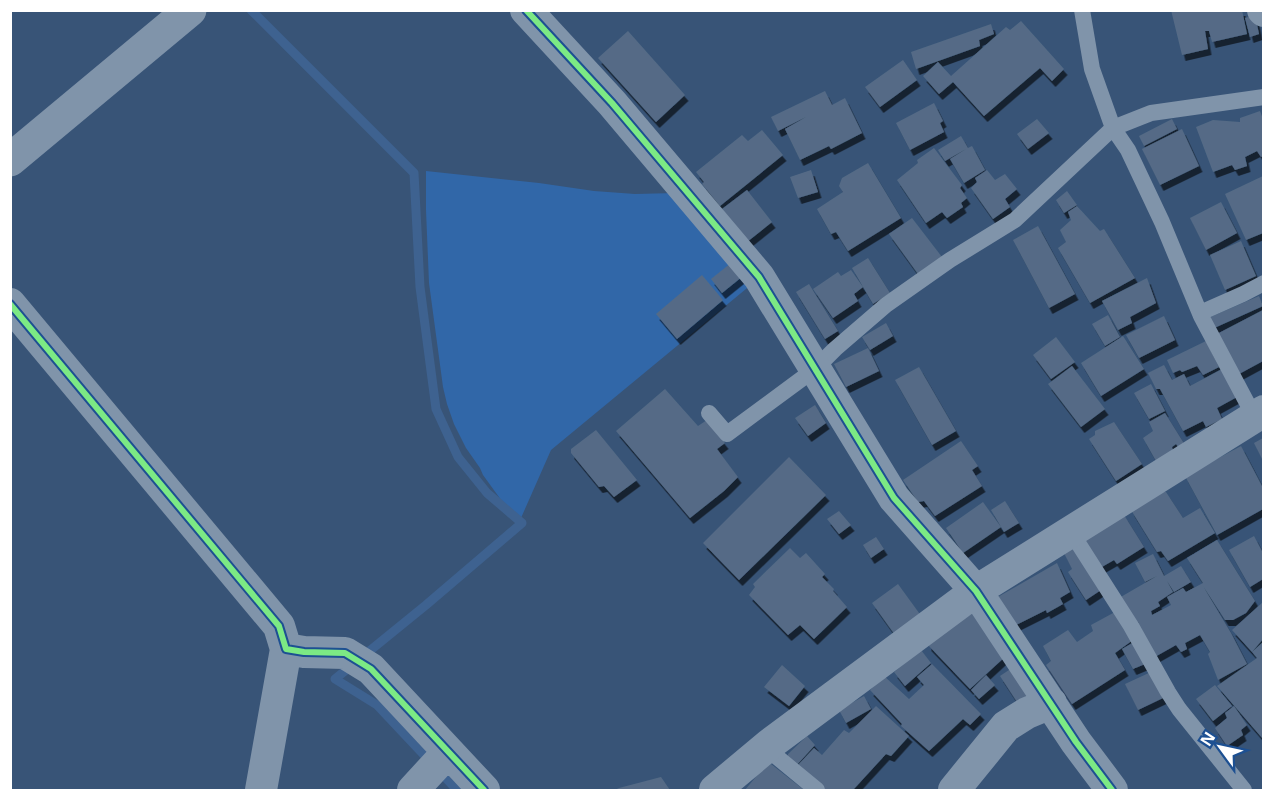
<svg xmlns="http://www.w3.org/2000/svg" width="1274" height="801" font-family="'Open Sans',sans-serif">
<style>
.green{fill:#3167a8}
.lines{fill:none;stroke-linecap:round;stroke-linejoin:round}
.stream{stroke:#3e6290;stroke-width:9}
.building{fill:#546b86;filter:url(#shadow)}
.service{stroke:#8094aa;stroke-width:16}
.minor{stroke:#8094aa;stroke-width:32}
.tertiary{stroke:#8094aa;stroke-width:33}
.cycleway-casing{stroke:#1d5092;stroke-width:10}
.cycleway{stroke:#7ce984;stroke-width:6}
</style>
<defs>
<filter id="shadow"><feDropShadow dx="3.5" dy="6" stdDeviation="0" flood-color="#0009"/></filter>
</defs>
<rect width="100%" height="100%" fill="#385477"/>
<!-- green -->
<path class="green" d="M426,171L539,183L594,191L635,194L676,193L752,284L551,450L521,518L504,504L483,475L480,468L466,448L454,424L447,404L443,387L429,283L426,210Z"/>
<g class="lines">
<!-- stream -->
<path class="stream" d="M251,10L414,173L420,287L436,409L458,457L487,493L522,523L426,605L335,679L377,705L457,790"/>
</g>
<!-- building -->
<path class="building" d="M1171,10H1242L1247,34L1212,42L1209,31H1205L1208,49L1182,55Z
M1255,15L1259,34L1250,37L1245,18Z
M1021,21L1064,69L1052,81L1040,68L984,116L953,82L939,94L923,76L938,62L951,76L1006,27L1010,30Z
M991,24L994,34L979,40L980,46L916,69L911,52Z
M628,31L685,95L656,122L598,58Z
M903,60L917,80L880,107L865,87Z
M825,91L832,105L845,98L862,133L831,149L829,146L800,160L785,129L806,117L778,131L771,117Z
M934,103L943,121L940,123L944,132L910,150L896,123Z
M1260,111L1263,119V156L1261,157L1257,151L1245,157L1247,166L1235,170L1232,165L1213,172L1196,127L1213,120L1240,122V118Z
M1037,119L1049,133L1028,149L1017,134Z
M1172,119L1177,129L1144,146L1139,136Z
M1182,129L1199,166L1160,185L1142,149Z
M762,130L783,155L720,206L702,184L704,182L696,172L742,135L748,141Z
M961,136L968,148L972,146L985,170L964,183L950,159L966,149L945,161L938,150Z
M934,148L962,185L960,188L967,198L961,203L963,207L947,218L942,212L926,223L897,180L918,163L917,160Z
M868,163L901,218L848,251L836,232L831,234L817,209L843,192L839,186L842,178Z
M811,170L818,192L798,198L790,177Z
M987,170L995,180L1005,174L1017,189L1005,199L1010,207L993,219L971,188L977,182L975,178Z
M1263,176V233L1246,240L1225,194Z
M747,190L772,222L747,242L722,209Z
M1067,191L1077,205L1064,213L1056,200Z
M1221,202L1237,233L1206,250L1190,218Z
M1077,206L1100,231L1104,229L1135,278L1090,303L1058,248L1066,242L1060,230L1071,220L1068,212Z
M912,218L942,257L918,274L889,234Z
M1038,226L1075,294L1049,308L1013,240Z
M1241,241L1256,276L1225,290L1210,255Z
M868,258L890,293L873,304L852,268Z
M731,263L743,276L722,293L711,279Z
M851,270L863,287L854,294L858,301L833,318L813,289L838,272L841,276Z
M702,275L723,300L677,339L656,314Z
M1147,278L1156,303L1130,317L1132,323L1118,330L1102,301Z
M809,284L838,331L825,339L796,292Z
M1259,296L1263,306L1212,329L1208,318Z
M1263,310V361L1239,374L1217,334Z
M1108,315L1120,337L1105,346L1092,324Z
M1164,316L1175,340L1139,358L1126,335Z
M886,323L893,336L870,350L862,337Z
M1123,336L1144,369L1101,396L1081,363Z
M1056,337L1075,362L1051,379L1033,355Z
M1206,341L1219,367L1203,375L1197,366L1182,372L1180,370L1173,373L1167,360Z
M868,348L879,371L846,387L834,364Z
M1164,365L1172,380L1184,374L1190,386L1222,369L1237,397L1217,408L1222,419L1206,427L1203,421L1183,431L1160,389H1156L1148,373Z
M1072,366L1105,409L1081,427L1048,384Z
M919,367L956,431L932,445L895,380Z
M1151,384L1165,411L1149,419L1134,393Z
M665,389L698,426L707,420L725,443L717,449L738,477L724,491L690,518L616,431Z
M815,405L826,423L808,436L795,418Z
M1165,413L1185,445L1179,448L1176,444L1172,447L1173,451L1156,461L1143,438L1153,431L1149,422Z
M1114,422L1142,464L1116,481L1089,439L1095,435V431Z
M596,430L637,480L614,497L604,486L599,487L571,453V449Z
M1263,438V461L1254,443Z
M961,441L978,466L972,470L982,486L935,516L924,501L918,502L903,480Z
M1241,446L1263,488V509L1217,535L1185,476Z
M789,457L826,495L739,580L703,543Z
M1157,492H1166L1183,518L1200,508L1215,533L1168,561L1161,551L1157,552L1131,510Z
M1005,501L1019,523L1004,532L991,510Z
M983,502L1001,527L963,553L946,528Z
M839,511L851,525L839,534L827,519Z
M1124,515L1144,547L1117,564L1114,560L1100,568L1083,540Z
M1254,536L1263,553V579L1250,587L1229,550Z
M876,537L884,549L871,558L863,545Z
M1217,540L1255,601L1246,613L1233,620H1225L1203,586L1231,633L1247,664L1218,680L1208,654L1210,652L1200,635L1185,643L1187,649L1181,652L1176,645L1153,658L1135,627L1139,622L1134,625L1119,598L1157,576L1145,582L1135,563L1153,554L1164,576L1181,566L1191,582L1174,592L1167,581L1173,592L1158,602L1160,606L1151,611L1152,615L1171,605L1167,597L1183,588L1186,592L1203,583L1187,558Z
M1075,547L1101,590L1086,600L1068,572L1072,569L1064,553Z
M790,548L800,558L806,553L825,574L822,577L834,589L833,591L847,607L814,639L800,625L788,635L749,595L755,587L753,584Z
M1057,563L1070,592L1060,598L1063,604L1047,613L1046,610L1012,627L996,598Z
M898,584L922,617L895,635L872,603Z
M1263,602V639L1252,652L1232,630Z
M976,611L1007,655L970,689L928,645V643Z
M1115,612L1133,640L1115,653L1125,670L1072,704L1046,665L1051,661L1043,646L1068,630L1077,642L1093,631L1091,625Z
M1134,642L1145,664L1133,669L1122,649Z
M1263,642V739L1217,686L1257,658L1252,652Z
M921,650L931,663L905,686L894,672Z
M932,664L981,714L970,725L963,719L929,751L901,726L902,724L870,690L884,676L909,699L924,685L917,677Z
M782,665L805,686L789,706L764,687Z
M1015,666L1032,693L1017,702L1000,676Z
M1151,672L1163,698L1138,710L1125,684Z
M986,675L995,685L979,699L971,690Z
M1215,685L1232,706L1213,721L1196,699Z
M864,696L871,709L846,723L839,710Z
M876,706L909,736L891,756L886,754L853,790H825L797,766L814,748L822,755L844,730L849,733Z
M1234,706L1247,725L1241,730L1243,735L1227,746L1215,728L1227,718L1225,713Z
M807,736L815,745L796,766L788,759V754Z
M771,764L804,790H745L759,773Z
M661,777L670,790H615L619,788Z"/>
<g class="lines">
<!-- service -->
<path class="service" d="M1082,10L1092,69L1113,128L1128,150L1162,222L1201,316L1254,416
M1200,313L1243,294L1264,283
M709,413L727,434L815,369L835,349L886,305L950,260L1015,220L1113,128L1151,113L1264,97
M1071,532L1131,626L1168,692L1179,709L1244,790
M770,744L777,757L817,790"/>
<!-- minor -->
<path class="minor" d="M526,10L612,103L759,277L894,498L976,591L1076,742L1112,790
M1263,10L1264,11
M10,304L279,626L286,649L304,652L345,653L371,669L484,790
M261,790L286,649
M413,790L448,752
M715,790L770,744L976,591L1264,411
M954,790L1006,726L1027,713L1051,703"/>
<!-- tertiary -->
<path class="tertiary" d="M10,160L190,10"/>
<!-- cycleway casing -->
<g class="cycleway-casing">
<path id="cycleway" d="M526,10L612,103L759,277L894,498L976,591L1076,742L1112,790
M10,304L279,626L286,649L304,652L345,653L371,669L484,790"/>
</g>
<!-- cycleway -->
<use href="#cycleway" class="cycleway"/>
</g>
<!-- border -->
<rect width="1274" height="801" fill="none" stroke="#ffffff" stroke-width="24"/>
<!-- north arrow -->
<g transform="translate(1220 747) rotate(303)" stroke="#1d5092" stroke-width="4.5" paint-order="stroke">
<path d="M0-4.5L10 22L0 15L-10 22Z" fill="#ffffff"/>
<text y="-9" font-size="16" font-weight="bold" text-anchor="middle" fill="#ffffff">N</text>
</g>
</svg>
